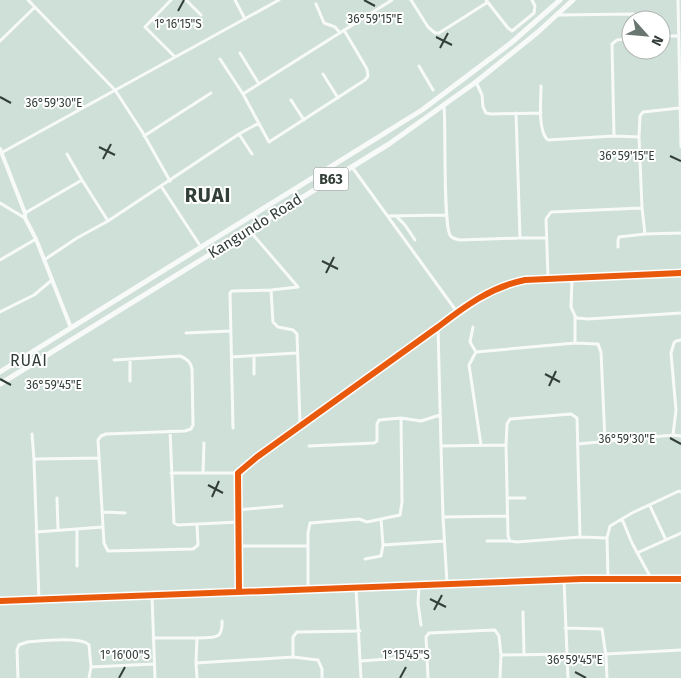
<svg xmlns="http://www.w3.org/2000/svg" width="681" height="678" font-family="'Fira Sans',sans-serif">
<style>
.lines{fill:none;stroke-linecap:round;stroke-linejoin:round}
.minor{stroke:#f8faf9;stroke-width:3}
.tertiary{stroke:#f8faf9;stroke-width:4}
.trunk{stroke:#f8faf9;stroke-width:5}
.cycleway-casing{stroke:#fff;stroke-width:9}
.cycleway{stroke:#e8590c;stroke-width:6}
.ticks{fill:none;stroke:#323e38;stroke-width:2}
.labels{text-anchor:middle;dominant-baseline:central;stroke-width:4;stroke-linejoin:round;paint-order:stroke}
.shield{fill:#fff;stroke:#707874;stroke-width:1}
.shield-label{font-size:14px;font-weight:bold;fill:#323e38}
.street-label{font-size:15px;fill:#323e38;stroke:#fff}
.neighbourhood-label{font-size:16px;letter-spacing:1px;fill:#323e38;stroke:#fff}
.district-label{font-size:20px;font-weight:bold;letter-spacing:1px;fill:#323e38;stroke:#fff}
.ticks-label{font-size:12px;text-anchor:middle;fill:#323e38;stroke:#fff;stroke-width:4;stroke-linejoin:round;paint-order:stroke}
</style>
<rect width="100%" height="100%" fill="#cfe0d8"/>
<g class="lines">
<!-- minor -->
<path class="minor" d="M28,0L115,90L143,133L170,181
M171,0L145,27L175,57
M186,0L201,15
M235,0L245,19
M411,0L428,27L435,33H439L488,2
M486,0L508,28L512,31L534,13L535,6L532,0
M678,0L681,147
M316,4L324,23L335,27L340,33
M558,15L634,14L636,20
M344,30L367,69L368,76L365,80L269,142L243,94L392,0
M661,36H678
M0,41L35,7
M240,53L259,84
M220,59L243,94
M419,66L433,90
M323,74L338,98
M476,82L482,95L483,107L486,113L491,114L541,113
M541,86C541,100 538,127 546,138L548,140L614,136L612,44L617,40L631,38
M291,100L304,120
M444,106C446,127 443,223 450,235C452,239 456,239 460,240L520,238L516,113
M239,134L252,154
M144,136L211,93
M639,137L640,116L643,112L679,108
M1,153L279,0
M67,154L82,180
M352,167L457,312
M161,186L199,244
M0,203L25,218
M642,208L645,234L681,233
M25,213L82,180L108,221L239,134L259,123
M388,216L446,215
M396,216L405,225L415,240
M520,238H546
M618,247V240L619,237L645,234
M0,260L36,239
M44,260L77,238L108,221
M548,278L546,219L551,212L642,208L639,137L614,136
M572,278L571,307L575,316V343
M271,290L273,322L278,327L293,330L297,334L300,425
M0,312L34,295L52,280
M575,316L577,318L588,319L681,313
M438,327L441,446
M473,327L470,342L476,352L469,365L481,445
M186,333L230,331
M476,352L575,343L598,344L601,352L605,441
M231,357L297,353
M130,359V381
M254,374V356
M233,428L230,293L232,291L271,290L298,287L249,230
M170,431L174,523L178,525L238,522
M32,434L34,460
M673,435L681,436
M578,444L673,435L676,410L671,353L674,343L676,341L681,340
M506,445L508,536L510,541L517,542L580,537L607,538
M309,446L374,443L377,441V424L379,420L401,418L421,421L440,415
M171,473H238
M203,473L204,443
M57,498L58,529
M507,498H525
M650,506L666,540
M238,510L282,506
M103,512L125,513
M443,517L507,516
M381,519L383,545L444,541
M622,519L632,543L652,580
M103,527L104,543L108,551L193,549L198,545L197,525
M36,532L103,527L98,440L101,436L106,434L185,431L191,429L193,425L192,369C191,362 187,359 180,356L114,360
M487,541H510
M239,546H308
M637,553L681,533
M365,559L381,556L383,545
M77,566V529
M608,579L607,538L610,526L632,513L679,491L681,492
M564,580L568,678
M447,583L443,517L441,446L506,445L507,424L510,419L571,414L577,418L580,537
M419,585L418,603L421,625
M356,588L361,678
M308,590V533L310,523L359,519L367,522L400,515L402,502L401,418
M239,591L238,473L257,457L438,327C465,306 491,287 525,280L681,273
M152,596L155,678
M39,599L34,461L36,459L99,458
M0,601L582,579H681
M523,612L524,654
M565,628L602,629L606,656L607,678
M153,638H197L196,663
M197,638C213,637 223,641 222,621
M606,654L681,650
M293,657V637L297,632L360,631
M361,661L427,656
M91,667L154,664
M18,678L17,650L19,645L27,642C40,641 81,636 89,645L91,667L89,678
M197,678L196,663L293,657L318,660L322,669V678
M428,678L426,637L429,633L495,630L499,636L501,655
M500,678L501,655L567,654"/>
<!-- tertiary -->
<path class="tertiary" d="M0,149L25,213V218L36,239L71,328"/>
<!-- trunk -->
<path class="trunk" d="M0,372L422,110L511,43L560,0
M0,384L389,144L476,82L538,32L573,0"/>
<!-- cycleway casing -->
<g class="cycleway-casing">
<path id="cycleway" d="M239,591L238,473L257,457L438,327C465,306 491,287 525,280L681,273
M0,601L582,579H681"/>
</g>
<!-- cycleway -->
<use href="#cycleway" class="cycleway"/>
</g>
<!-- ticks -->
<path class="ticks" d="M364,0L375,6M178,11L184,0M436,37L452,45M440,48L448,33M0,97L11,103M99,147L115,155M670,156L681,161M103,159L111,144M322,261L338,269M326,273L334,257M545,374L560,382M0,379L11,385M549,386L556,371M670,438L681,444M208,485L223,493M212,497L219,481M430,599L446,607M434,610L442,595M575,672L586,678M119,678L125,667M400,678L406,667"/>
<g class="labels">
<!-- shield labels -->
<rect class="shield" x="313.5" y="167.5" width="35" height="23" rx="4"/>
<g class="shield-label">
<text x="331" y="179">B63</text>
</g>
<!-- street labels -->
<g class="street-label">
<text transform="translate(255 226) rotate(-32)">Kangundo Road</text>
</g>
<!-- neighbourhood labels -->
<g class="neighbourhood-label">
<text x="29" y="360">RUAI</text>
</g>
<!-- district labels -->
<g class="district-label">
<text x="208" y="195">RUAI</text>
</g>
</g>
<g class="ticks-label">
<text x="375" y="23">36°59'15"E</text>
<text x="178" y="28">1°16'15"S</text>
<text x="54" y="107">36°59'30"E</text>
<text x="627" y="160">36°59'15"E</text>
<text x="54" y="389">36°59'45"E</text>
<text x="627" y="443">36°59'30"E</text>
<text x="125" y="659">1°16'00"S</text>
<text x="406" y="659">1°15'45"S</text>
<text x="575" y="664">36°59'45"E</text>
</g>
<!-- north arrow -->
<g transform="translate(646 35) rotate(117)"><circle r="24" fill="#ffffff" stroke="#adb2af"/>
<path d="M0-4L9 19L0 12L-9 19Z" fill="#697770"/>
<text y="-8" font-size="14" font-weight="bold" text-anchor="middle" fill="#323e38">N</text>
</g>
</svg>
